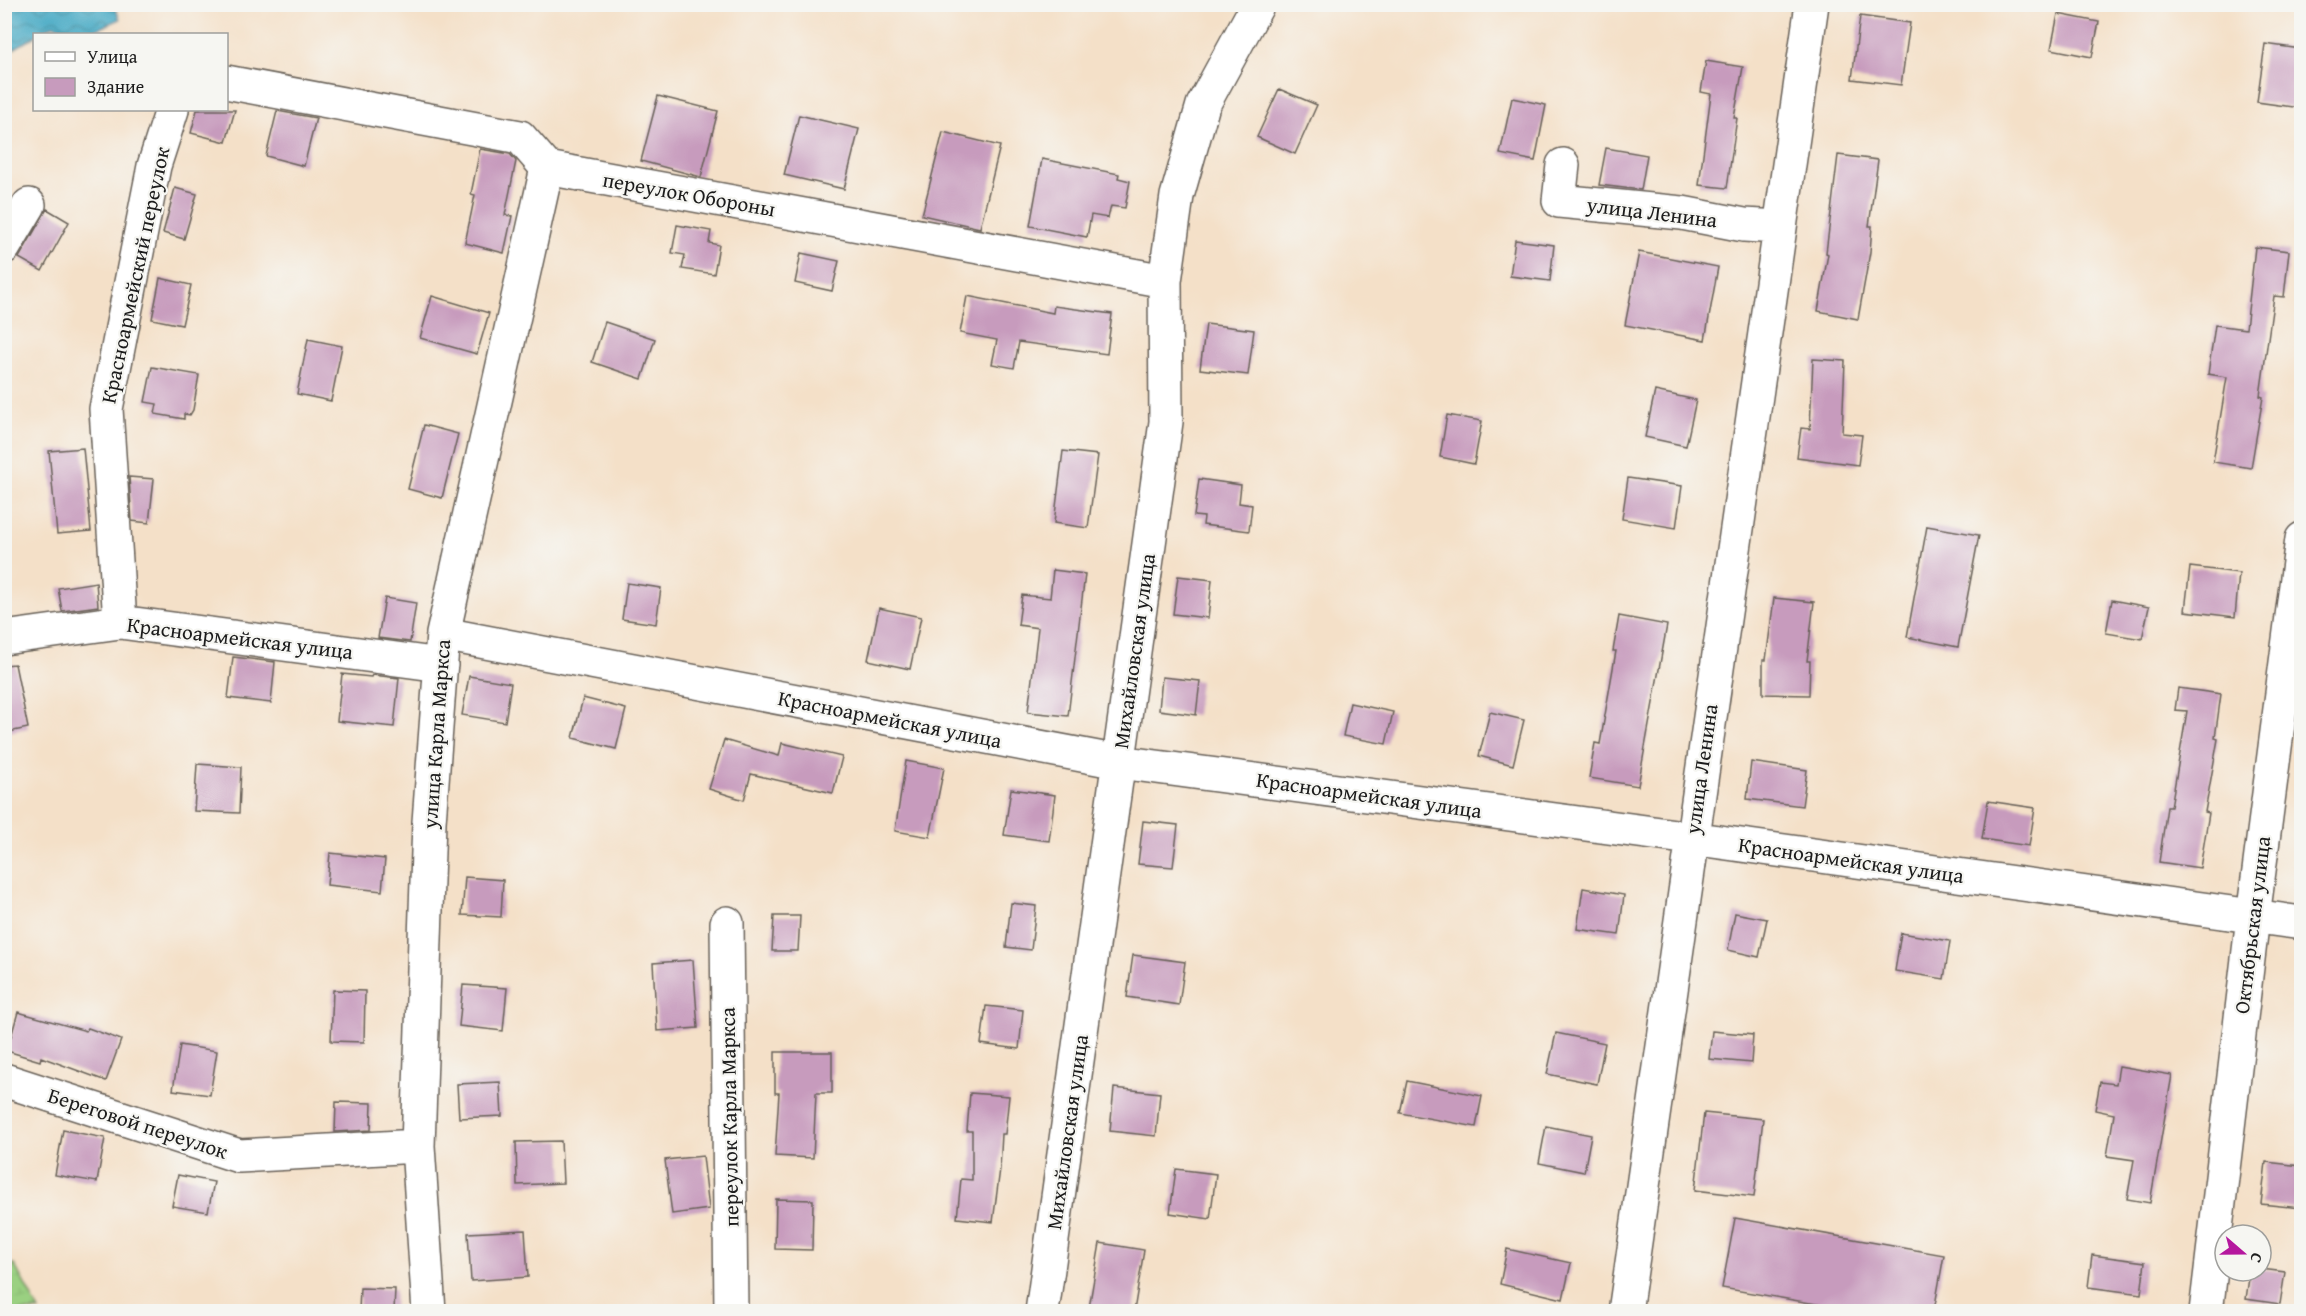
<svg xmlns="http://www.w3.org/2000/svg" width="2306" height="1316" font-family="'Gentium Book Plus',serif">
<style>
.wetland{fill:url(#wetland-marsh);stroke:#5b764e;stroke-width:1.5}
.water{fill:url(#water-waves);stroke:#306270;stroke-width:1.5}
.building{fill:#c79bbd}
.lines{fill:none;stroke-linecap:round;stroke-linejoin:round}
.minor-casing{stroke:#686158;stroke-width:36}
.minor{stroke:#fff;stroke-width:33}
.labels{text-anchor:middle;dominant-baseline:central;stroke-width:4.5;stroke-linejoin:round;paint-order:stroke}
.street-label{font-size:21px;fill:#1c1c1c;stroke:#f6f6f2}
</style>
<defs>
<pattern id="wetland-marsh" width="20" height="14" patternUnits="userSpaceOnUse" patternTransform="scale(1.5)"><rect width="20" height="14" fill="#9ad081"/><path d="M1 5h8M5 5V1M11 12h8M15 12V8" fill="none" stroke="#84b26f"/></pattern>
<pattern id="water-waves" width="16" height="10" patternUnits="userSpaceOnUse" patternTransform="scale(1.5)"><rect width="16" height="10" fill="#44a9c4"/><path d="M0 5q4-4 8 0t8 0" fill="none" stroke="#38899e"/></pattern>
</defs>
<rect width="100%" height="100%" fill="#f6f6f2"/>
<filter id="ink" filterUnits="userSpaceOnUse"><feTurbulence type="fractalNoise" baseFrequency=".0167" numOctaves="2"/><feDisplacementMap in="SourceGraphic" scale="12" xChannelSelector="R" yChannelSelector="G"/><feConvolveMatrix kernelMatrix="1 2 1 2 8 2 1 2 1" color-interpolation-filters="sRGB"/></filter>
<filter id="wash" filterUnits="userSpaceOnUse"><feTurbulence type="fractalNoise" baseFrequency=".008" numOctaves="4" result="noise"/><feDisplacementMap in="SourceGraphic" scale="24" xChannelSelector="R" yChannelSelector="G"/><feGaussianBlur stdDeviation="1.35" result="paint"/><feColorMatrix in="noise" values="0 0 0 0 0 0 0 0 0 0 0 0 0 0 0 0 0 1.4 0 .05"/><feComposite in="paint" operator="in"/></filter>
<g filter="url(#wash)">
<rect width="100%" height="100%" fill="#f4e0c8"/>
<!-- wetland -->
<path class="wetland" d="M4,1264H14L39,1311H5Z"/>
<!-- water -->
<path class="water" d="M5,4L114,5L120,19L86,34L53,25L7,53L5,57Z"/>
<g id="blocks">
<!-- building -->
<path class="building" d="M2058,14L2099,22L2092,57L2051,49Z
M1860,16L1910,23L1901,85L1852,79Z
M2265,44L2301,49V108L2257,102Z
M1706,61L1743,67L1734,118H1737L1727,188L1699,185L1711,94L1701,92Z
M1279,89L1317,105L1295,154L1257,137Z
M658,96L718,111L701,177L641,161Z
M1512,98L1546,105L1535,161L1500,154Z
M197,110H235L226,142L191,133Z
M277,111L316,118L304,166L266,156Z
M799,115L859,129L844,189L784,175Z
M943,132L1000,146L980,228L922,215Z
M1606,148L1647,155L1641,190L1599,185Z
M480,149L510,154L516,161L505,215L512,216L504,253L465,243L475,195L471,194Z
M1838,155L1878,160L1869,226H1872L1870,252L1858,319L1818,311L1828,254L1826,253Z
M1042,159L1119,174L1118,178L1130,181L1125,208L1111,206L1108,218L1091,215L1087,237L1030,226Z
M175,188L197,194L184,239L163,233Z
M47,209L69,222L42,271L19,258Z
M677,225L711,231L709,243L719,245L714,274L682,269L685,255L672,253Z
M1515,240L1554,245L1550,281L1510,276Z
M2255,247L2289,251L2284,297L2274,296L2260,396L2263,397L2251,468L2213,462L2227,377L2208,374L2215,325L2246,329Z
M1639,252L1718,267L1705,340L1625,325Z
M801,253L839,261L832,291L795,283Z
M160,278L191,285L182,325L152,319Z
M432,296L489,313L477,354L420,338Z
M967,296L1053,313L1054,306L1112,314L1107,354L1019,342L1014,368L992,364L997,340L960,333Z
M605,322L655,339L642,379L592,362Z
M1206,324L1254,330L1248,375L1200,369Z
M308,339L342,346L331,401L297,394Z
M1813,359L1845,361L1842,433L1862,435L1858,465L1797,457L1801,428L1810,429Z
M152,367L199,375L193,410L190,415L184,414V419L155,414L157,404L145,402Z
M1655,391L1696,400L1686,446L1645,437Z
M1447,415L1482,421L1474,464L1440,457Z
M424,425L458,434L442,498L408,489Z
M83,448L91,531L57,534L49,451Z
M1063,451L1098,455L1088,528L1054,523Z
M129,477L154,479L149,523L132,521Z
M1628,478L1682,486L1676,528L1622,519Z
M1199,479L1241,485L1239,503L1252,505L1249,531L1203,525L1204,517L1194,516Z
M1927,526L1979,535L1958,647L1907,637Z
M2190,567L2239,573L2235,617L2185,611Z
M1053,570L1085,574L1068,716L1028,712L1038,628L1018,625L1022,595L1050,598Z
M1178,576L1212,580L1208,618L1173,614Z
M96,582L98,606L62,611L58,588Z
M627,583L661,588L656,624L622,619Z
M385,598L416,603L410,642L378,638Z
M1774,598L1814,602L1807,661H1810L1809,695L1763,694V660H1766Z
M2112,600L2149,607L2142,639L2106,633Z
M879,608L921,617L910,669L868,660Z
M1619,616L1667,625L1638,786L1589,778L1595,743L1600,744L1616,651H1613Z
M233,657L275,662L271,703L228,698Z
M15,664L28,728L4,733V665Z
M342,674L371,677L372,675L399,678L394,727L337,721Z
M469,676L511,683L505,722L462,715Z
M1162,677L1200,681L1196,715L1159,710Z
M2178,688L2221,694L2215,738L2218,739L2205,812L2209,813L2200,868L2159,862L2167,807H2171L2187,711L2175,710Z
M583,698L626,709L616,749L573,738Z
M1350,703L1393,712L1386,744L1343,736Z
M1490,712L1524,720L1513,765L1479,756Z
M724,740L779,756L782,743L842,757L833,793L751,774L744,800L709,789Z
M906,761L944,768L930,837L895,831Z
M1751,762L1807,770L1802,806L1747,799Z
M197,764L241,767L239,813L194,811Z
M1011,789L1055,795L1049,841L1004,835Z
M1988,801L2035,808L2029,846L1982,839Z
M1143,821L1178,825L1173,867L1138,864Z
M330,853L385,859L382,891L327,885Z
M465,877L503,880L501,917L462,915Z
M1583,888L1624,895L1619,935L1577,929Z
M1011,903L1036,906L1031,950L1006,947Z
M1735,913L1767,919L1759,957L1728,950Z
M774,916H800L798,951H772Z
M1901,933L1950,941L1944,979L1895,971Z
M1133,955L1185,962L1179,1005L1127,997Z
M693,960L698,1028L657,1031L653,963Z
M463,985L507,988L503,1031L459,1026Z
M333,990L365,991L364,1042L331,1041Z
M986,1006L1023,1010L1019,1049L981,1044Z
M18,1012L86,1031L88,1028L121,1040L106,1081L41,1057L40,1061L7,1051Z
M1712,1031L1753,1035L1751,1063L1709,1059Z
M1556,1033L1605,1043L1597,1084L1547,1074Z
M180,1045L217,1051L210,1095L173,1090Z
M775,1052H832V1093H816L813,1158L775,1156L779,1093H775Z
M2119,1066L2172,1075L2150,1203L2127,1199L2134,1160L2107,1156L2114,1114L2095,1110L2100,1082L2116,1084Z
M1407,1081L1482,1096L1476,1127L1400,1113Z
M500,1082L502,1116L459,1118L457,1084Z
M1114,1088L1160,1093L1156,1136L1110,1131Z
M970,1093L1009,1096L1005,1134H1002L1000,1169L993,1222L957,1218L961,1179L972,1180V1131H967Z
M336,1102L372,1103L371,1130L335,1132Z
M1704,1113L1763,1119L1754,1197L1695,1190Z
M1546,1126L1591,1135L1584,1172L1539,1163Z
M63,1130L105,1138L97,1182L55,1175Z
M561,1141L563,1183L517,1185L516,1142Z
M703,1156L709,1209L672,1214L665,1160Z
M2266,1162L2301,1166V1208L2261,1204Z
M1176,1169L1216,1174L1210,1219L1170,1213Z
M178,1175L214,1182L208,1212L172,1206Z
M776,1199L813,1200L812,1250L775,1249Z
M1735,1218L1944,1255L1934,1311H1857L1722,1288Z
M525,1230L528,1277L471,1281L468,1233Z
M1100,1243L1144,1250L1134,1311H1110L1089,1308Z
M1507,1249L1571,1263L1563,1299L1500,1284Z
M2092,1255L2145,1262L2141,1294L2088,1287Z
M2261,1269L2285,1272L2280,1304L2246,1299L2250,1271H2261Z
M360,1288L395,1289L394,1311H359Z"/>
</g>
</g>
<g filter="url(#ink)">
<use href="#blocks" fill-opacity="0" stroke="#686158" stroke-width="1.5"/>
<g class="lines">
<!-- minor casing -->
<g class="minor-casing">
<path id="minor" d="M226,82L520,137L547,168L1165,281
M1563,165L1559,201L1682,213L1744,225L1780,227
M4,247L29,205
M120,622L106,409L154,166L172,110
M443,634L1119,762L1691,838L2302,923
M4,638L120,622L441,665
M727,923L731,1312
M4,1080L239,1156L418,1146
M429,1312L418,1146L429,822L443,634L547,168
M1042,1312L1166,422L1165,281L1177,196L1203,105L1258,4
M1625,1312L1812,4
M2206,1312L2253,917L2302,539"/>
</g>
<!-- minor -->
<use href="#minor" class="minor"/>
</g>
</g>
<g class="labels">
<!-- street labels -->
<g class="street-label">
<text transform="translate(689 194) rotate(10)">переулок Обороны</text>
<text transform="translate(1652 212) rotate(7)">улица Ленина</text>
<text transform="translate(135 275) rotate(-78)">Красноармейский переулок</text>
<text transform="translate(240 638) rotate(7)">Красноармейская улица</text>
<text transform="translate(1134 651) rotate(-82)">Михайловская улица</text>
<text transform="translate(890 719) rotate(11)">Красноармейская улица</text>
<text transform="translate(436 734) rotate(-86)">улица Карла Маркса</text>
<text transform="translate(1701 769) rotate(-82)">улица Ленина</text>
<text transform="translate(1369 795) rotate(8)">Красноармейская улица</text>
<text transform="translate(1851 860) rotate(8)">Красноармейская улица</text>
<text transform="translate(2252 925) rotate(-83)">Октябрьская улица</text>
<text transform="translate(729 1117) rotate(-91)">переулок Карла Маркса</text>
<text transform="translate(138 1123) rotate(18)">Береговой переулок</text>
<text transform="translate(1067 1132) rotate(-82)">Михайловская улица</text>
</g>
</g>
<!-- margin -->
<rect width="2306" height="1316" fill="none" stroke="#f6f6f2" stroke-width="24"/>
<!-- legend -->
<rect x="33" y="33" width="195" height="78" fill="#f6f6f2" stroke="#9f9f9c" stroke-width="1.5"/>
<rect x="45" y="52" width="30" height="9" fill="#ffffff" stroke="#9f9f9c" stroke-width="1.5"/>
<text x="87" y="63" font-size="18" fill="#1c1c1c">Улица</text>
<rect x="45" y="78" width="30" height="18" fill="#c79bbd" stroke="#9f9f9c" stroke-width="1.5"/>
<text x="87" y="93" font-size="18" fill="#1c1c1c">Здание</text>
<!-- north arrow -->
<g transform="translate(2243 1253) rotate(110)"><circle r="28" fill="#f6f6f2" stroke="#9f9f9c" stroke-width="1.5"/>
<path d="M0-4.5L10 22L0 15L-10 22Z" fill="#b5179e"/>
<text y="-9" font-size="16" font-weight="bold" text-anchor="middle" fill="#1c1c1c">С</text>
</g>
</svg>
